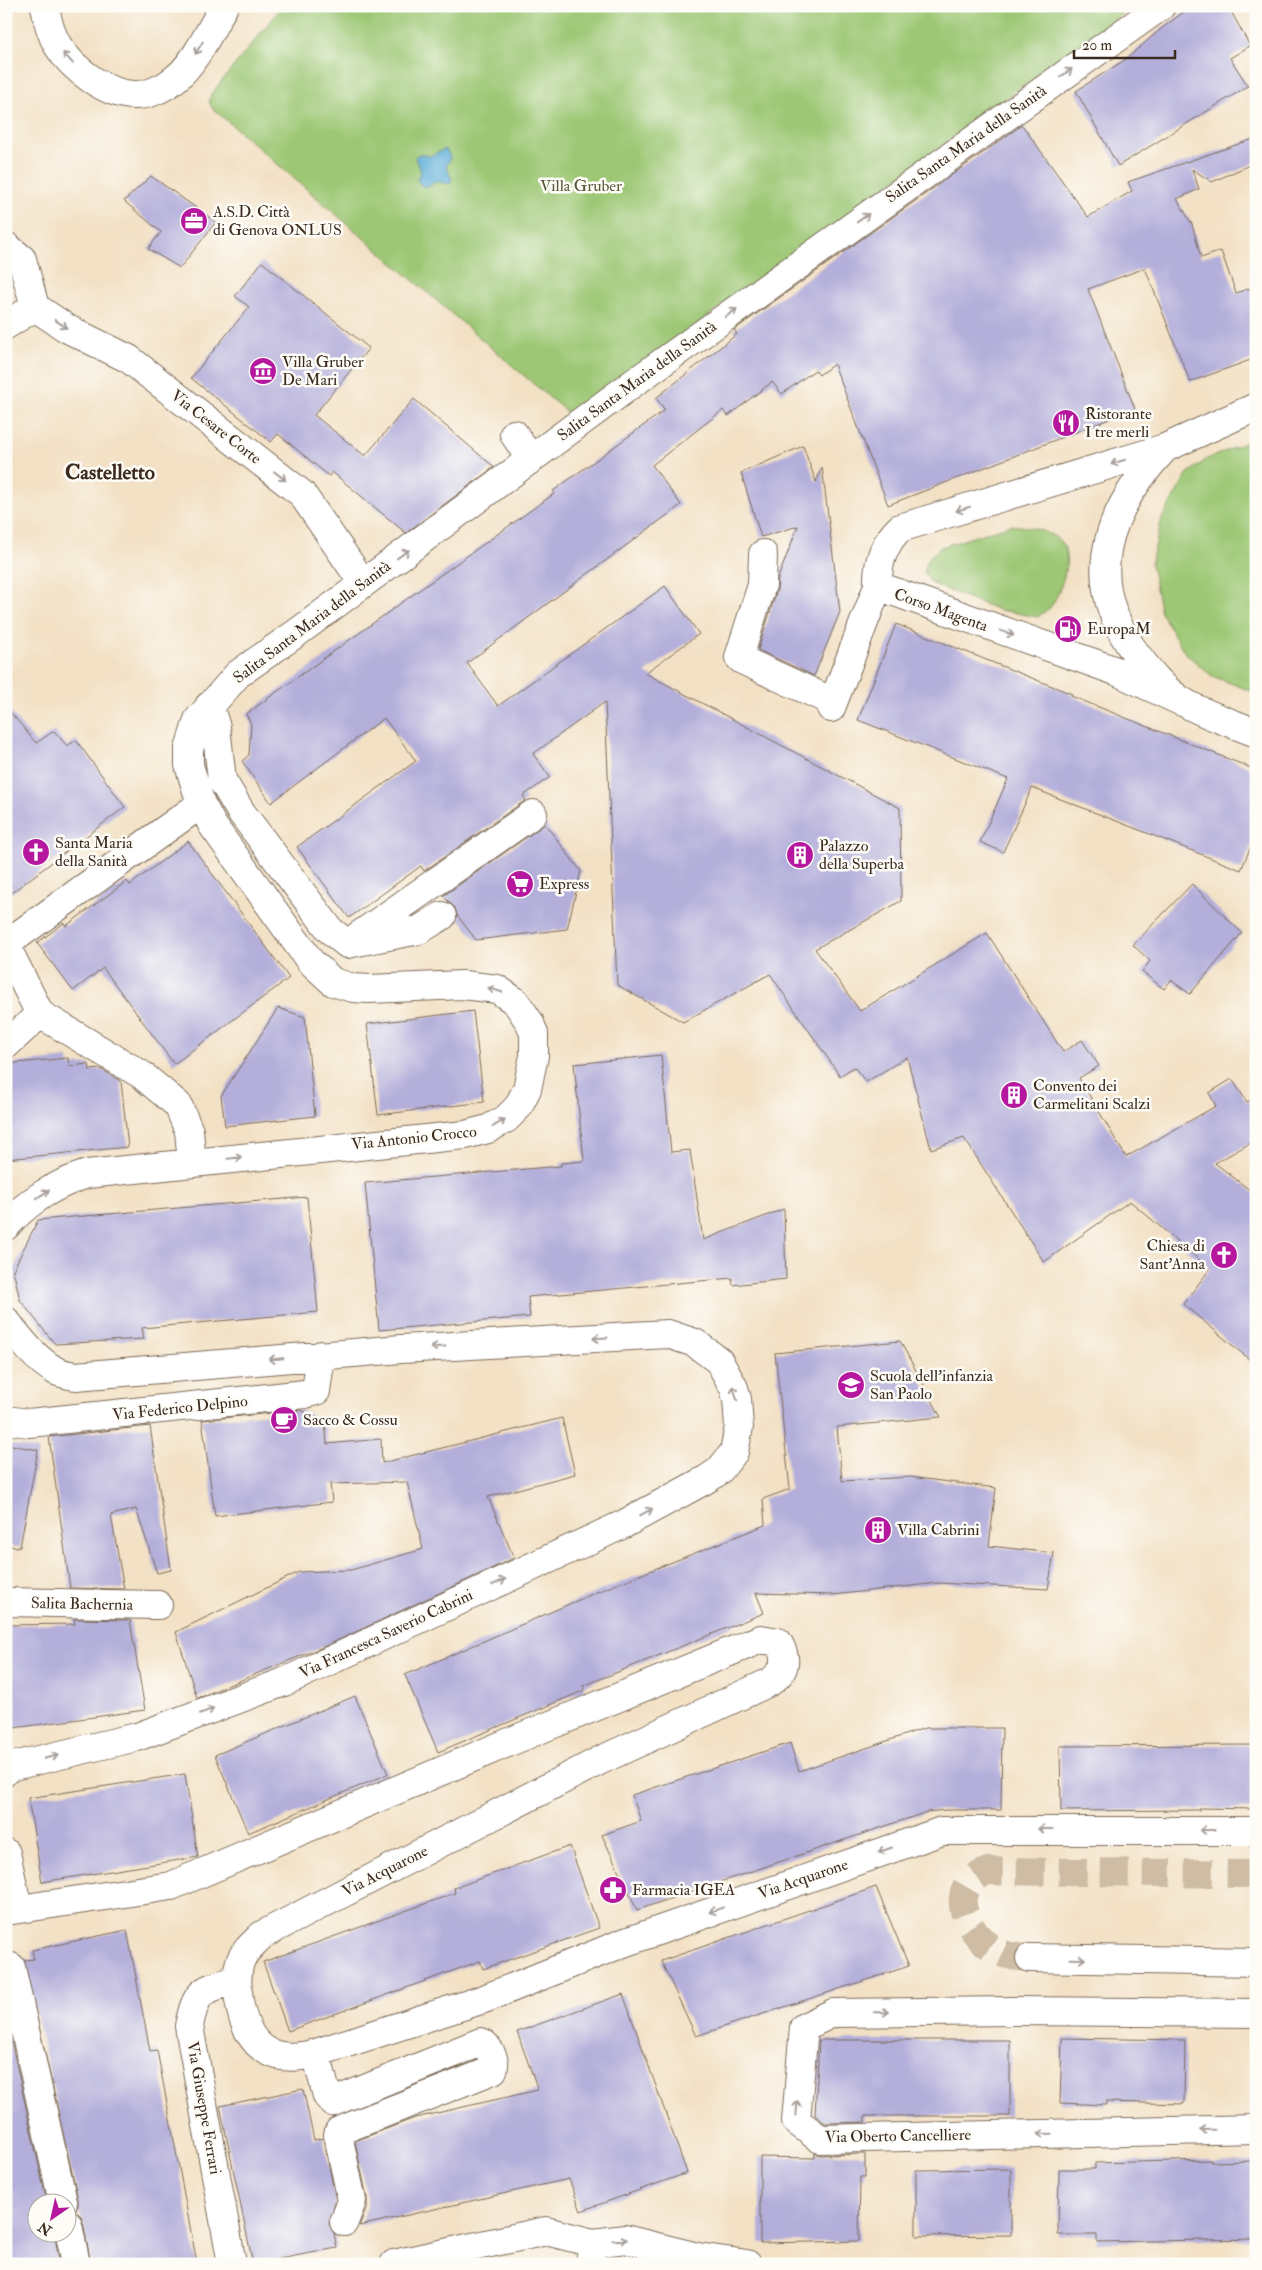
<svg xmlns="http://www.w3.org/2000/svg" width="1262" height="2270" font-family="'IM FELL Double Pica',serif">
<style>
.green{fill:#9dc774;stroke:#6c7849}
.water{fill:#5daed8;stroke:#4c6c7b}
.building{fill:#b3aeda}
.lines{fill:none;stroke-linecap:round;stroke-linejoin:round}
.minor-tunnel{stroke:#cebca4;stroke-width:28;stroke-dasharray:28 14;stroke-linecap:butt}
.minor-casing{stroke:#7b6a58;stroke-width:30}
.minor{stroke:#fff;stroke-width:28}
.oneway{stroke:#a79f9a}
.labels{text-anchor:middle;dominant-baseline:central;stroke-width:5;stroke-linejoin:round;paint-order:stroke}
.street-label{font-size:16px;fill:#3b2a1e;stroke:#fdfcf7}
.park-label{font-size:16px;fill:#585938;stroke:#fdfcf7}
.poi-label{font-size:16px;fill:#3b2a1e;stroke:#fdfcf7;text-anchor:start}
.district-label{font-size:21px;font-weight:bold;fill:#3b2a1e;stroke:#fdfcf7}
</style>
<rect width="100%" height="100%" fill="#fdfcf7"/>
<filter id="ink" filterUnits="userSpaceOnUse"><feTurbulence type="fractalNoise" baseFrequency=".02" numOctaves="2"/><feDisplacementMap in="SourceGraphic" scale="10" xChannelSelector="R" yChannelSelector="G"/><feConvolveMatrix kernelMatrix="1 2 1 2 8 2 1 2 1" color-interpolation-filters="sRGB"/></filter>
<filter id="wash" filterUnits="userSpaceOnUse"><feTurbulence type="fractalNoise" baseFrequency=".0096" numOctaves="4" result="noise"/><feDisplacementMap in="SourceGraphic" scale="20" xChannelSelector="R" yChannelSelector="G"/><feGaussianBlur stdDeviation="1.12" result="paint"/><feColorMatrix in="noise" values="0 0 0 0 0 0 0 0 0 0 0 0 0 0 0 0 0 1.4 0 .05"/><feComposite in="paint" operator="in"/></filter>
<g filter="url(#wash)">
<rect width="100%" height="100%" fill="#f3e1c5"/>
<!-- green -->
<path class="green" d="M283,6H1128L1129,9L571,416L212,108L209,101L211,94Z
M1256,438V693L1212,676L1185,653L1161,613L1151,564L1162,518L1187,474L1207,459Z
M1011,525C1028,527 1048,529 1061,542C1074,556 1061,591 1052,605C1049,610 1042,613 1038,617L999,610L940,587L931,583L924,571L928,558L941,547Z"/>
<!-- water -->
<path class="water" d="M445,149C451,155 451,159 446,166L452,180L449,184L434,181L430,186L423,187L417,180L421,171L415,158L418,154L430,156Z"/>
<g id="blocks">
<!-- building -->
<path class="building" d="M1192,6H1228L1250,46L1230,58L1248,86L1118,166L1076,91L1126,59L1162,28Z
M1022,125L1088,217L1132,191L1128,182L1256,138V162L1212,182L1192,169L1199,189L1177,199L1192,224L1201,258L1221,251L1236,293L1256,286V358L1190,382L1145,268L1088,289L1135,409L888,505L834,364L819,375L815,370L782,394L772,382L728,416L723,410L652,465L681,505L467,663L498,706L665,586L699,634L645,673L900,808L901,901L815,949L860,1011L987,933L1063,1052L1082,1040L1099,1066L1079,1078L1126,1157L1216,1106L1209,1093L1232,1079L1247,1102L1256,1098V1140L1215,1163L1256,1195V1365L1183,1304L1210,1269L1130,1201L1044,1262L964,1138L931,1149L907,1057L866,1082L854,1067L840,1076L770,974L683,1022L617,985L605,702L533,754L550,777L523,796L526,800L424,871L421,866L349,918L297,847L416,761L384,718L271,803L242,761L249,755L251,724L246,714L555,493L553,491L665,410L656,398L737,334L734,330Z
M151,176L216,222L180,268L148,249L161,232L124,201Z
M262,262L369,348L314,415L365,456L414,399L494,467L406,533L332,472L329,476L278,434L271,442L191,378L249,307L235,296Z
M803,446L816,482L822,467L840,612L814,676L758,650L777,590L778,578L798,526L761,537L741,473Z
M896,624L1072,694L1071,696L1256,770V834L1241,870L1035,789L1032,788L1003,852L980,842L1008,779L858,720Z
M6,707L36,743L54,731L67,746L76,740L125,807L6,897Z
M545,824L581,871L567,929L476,940L457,915L455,908L443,896Z
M188,841L289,978L174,1064L103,968L73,991L37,943L64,923L66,926L127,881L130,885Z
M1192,884L1242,933L1190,994L1171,980L1164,989L1142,972L1150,961L1133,945Z
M278,1008L305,1017L315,1116L225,1126L221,1096Z
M473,1011L484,1102L378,1115L367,1024Z
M661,1055L671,1152L690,1150L703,1240L784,1209L786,1279L733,1285L732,1278L528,1297L530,1317L379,1330L365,1183L561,1166V1163L584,1161L574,1064Z
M68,1058L69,1066L89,1064L90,1070L101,1069L121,1081L128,1147L6,1159V1064Z
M307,1197L318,1312L142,1328L144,1339L55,1344L20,1300L13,1270L38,1220Z
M900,1341L941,1417L837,1427L842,1481L910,1477L996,1488L989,1546L1054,1553L1048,1589L938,1583L833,1595L756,1593L764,1613L583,1686L585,1690L438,1752L405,1675L597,1592L765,1525L763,1499L790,1489L775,1353Z
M301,1410L325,1422L327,1444L381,1439L382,1463L562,1418L575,1474L488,1497L514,1558L330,1644L197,1698L176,1632L299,1572L351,1570L423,1549L407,1482L330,1484L332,1502L215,1516L202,1420Z
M150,1426L171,1570L157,1573L136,1509L111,1515L124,1589L70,1588L49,1437Z
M6,1444L38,1450L20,1547L6,1546Z
M74,1619L130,1620L145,1710L6,1729V1625L75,1624Z
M355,1696L388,1774L248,1833L215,1755Z
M925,1728H1002L1001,1810H946L927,1812L637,1910L602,1835L641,1821L632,1795L790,1743L799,1771Z
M1256,1745V1809L1199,1808V1810L1061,1811L1060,1746Z
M185,1774L198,1857L42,1882L28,1798Z
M570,1846L599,1928L483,1969L480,1961L288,2031L263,1962L455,1893L454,1888Z
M876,1887L909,1966L696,2036L661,1961Z
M127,1930L150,2051L157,2050L197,2264H91L83,2222L80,2215L75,2211L78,2206V2199L24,1960L34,1959L32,1950Z
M623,1994L687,2173L581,2211L569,2179L359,2226L367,2207V2198L355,2141L415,2118L538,2090L517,2032Z
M6,2018L47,2202H38V2232H54L60,2264H6Z
M1062,2038L1185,2040L1184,2104L1106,2102V2105L1060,2103Z
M819,2040H1010V2116H865V2122L825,2123L815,2115Z
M303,2089L314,2140L323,2138L336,2200L329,2224L334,2233L337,2248L253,2264L220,2106Z
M815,2153L820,2155L865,2154V2177H860L859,2241L760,2243V2157L815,2158Z
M1211,2160V2162L1256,2161V2239L1097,2242V2235H1058L1059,2169H1095V2163Z
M1011,2169V2235L916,2236V2170Z"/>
</g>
</g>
<g filter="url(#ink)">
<use href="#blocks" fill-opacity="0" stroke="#7b6a58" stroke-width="1"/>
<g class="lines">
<!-- minor-tunnel -->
<path class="minor-tunnel" d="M1030,1958C1019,1957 1009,1957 999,1952C967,1937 942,1887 988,1871L1256,1874"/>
<!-- minor casing -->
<g class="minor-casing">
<path id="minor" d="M45,6C47,20 51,34 58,46C73,69 105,94 133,95C148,96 164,88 175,79C195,64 211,28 224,6
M6,246L22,259L35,307L68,329L129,359L302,494L363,583
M6,325L35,307
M514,434L531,460
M1165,448C1106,511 1080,580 1137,655C1150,672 1164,690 1182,701C1200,713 1235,724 1256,733
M763,554L762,585L739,657L742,660L833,702
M1182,702L1116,671L878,586C877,563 883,544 900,528L1165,448L1256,407
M209,706L216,727L222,780L241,812L330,930L347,944L419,930L442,916
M831,708L878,586
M354,939L533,814
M6,944L201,804
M6,946L40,1014L142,1075L178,1105L189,1131L192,1163
M6,1045L40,1014
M6,1226C29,1200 54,1185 87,1174L465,1135L488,1129L506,1119L518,1107L527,1089L534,1056V1034L530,1023L516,1002L497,989L489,988L463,985L369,989L353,988L333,982L310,961L213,826L201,804L189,765V749L198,720L238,674L298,632L632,384L1161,6
M6,1321C20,1339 36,1360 56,1371C62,1374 70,1375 76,1376L401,1349L668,1334L695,1343L719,1361L734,1388L737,1399L739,1427L734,1452L719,1471L707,1479L624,1524L284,1682L137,1737L9,1767L6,1771
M6,1420L29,1423L305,1394L316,1391L321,1355
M6,1602L158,1605
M6,1853L18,1909
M6,1911L171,1886L519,1738L761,1639L778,1642C788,1659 786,1671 770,1682L601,1760L262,1935C254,1943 244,1951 240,1962C236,1974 237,1987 239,2000C246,2045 270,2066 316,2053L484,1999L623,1943L942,1831H1256
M1030,1958L1256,1962
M11,1967L63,2202
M1256,2013L1015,2011L833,2013L804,2027L796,2121L820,2139L1256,2129
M316,2053L327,2096L333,2102L481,2042C489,2046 497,2062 493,2070L339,2131L338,2135L352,2201L344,2222
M68,2225L76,2264
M232,2264L189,2026C197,1988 202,1990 237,1980
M394,2264L546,2231L593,2243
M590,2264L593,2243L625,2239L698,2257L747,2264"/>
</g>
<!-- minor -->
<use href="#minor" class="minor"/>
</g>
<!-- one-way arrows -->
<defs><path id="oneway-shaft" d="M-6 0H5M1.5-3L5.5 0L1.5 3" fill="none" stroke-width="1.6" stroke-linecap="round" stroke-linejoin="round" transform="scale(1.25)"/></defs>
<g class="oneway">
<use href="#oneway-shaft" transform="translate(199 48) rotate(121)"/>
<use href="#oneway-shaft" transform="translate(68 58) rotate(-132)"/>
<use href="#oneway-shaft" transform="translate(1066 73) rotate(-35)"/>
<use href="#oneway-shaft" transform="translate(863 218) rotate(-36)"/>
<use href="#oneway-shaft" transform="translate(731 313) rotate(-36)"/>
<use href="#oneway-shaft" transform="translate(61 324) rotate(33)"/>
<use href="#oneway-shaft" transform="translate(1118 462) rotate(163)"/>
<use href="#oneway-shaft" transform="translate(280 476) rotate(38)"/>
<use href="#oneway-shaft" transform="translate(963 509) rotate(163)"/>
<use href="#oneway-shaft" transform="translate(403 554) rotate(-36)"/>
<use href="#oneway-shaft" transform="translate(1007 633) rotate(19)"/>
<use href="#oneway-shaft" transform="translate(495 990) rotate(-162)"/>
<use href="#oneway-shaft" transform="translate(499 1123) rotate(-31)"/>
<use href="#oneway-shaft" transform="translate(235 1158) rotate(-6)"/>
<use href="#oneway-shaft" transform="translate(43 1194) rotate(-33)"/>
<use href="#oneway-shaft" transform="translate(600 1338) rotate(177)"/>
<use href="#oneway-shaft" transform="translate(438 1347) rotate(177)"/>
<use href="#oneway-shaft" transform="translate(276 1359) rotate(175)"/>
<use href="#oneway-shaft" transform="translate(735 1393) rotate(-107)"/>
<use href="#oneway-shaft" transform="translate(646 1512) rotate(-28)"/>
<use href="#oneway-shaft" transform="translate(499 1582) rotate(-25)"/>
<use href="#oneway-shaft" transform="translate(207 1711) rotate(-21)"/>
<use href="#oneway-shaft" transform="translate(51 1757) rotate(-13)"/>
<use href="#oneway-shaft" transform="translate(1045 1829) rotate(-180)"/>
<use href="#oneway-shaft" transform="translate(1207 1830) rotate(-180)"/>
<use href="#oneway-shaft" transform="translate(885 1850) rotate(161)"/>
<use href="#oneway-shaft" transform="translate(716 1910) rotate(160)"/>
<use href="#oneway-shaft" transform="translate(1078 1959) rotate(1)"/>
<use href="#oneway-shaft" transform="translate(882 2012) rotate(-1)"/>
<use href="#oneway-shaft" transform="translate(797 2108) rotate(-85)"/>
<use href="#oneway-shaft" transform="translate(1207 2130) rotate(179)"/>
<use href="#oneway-shaft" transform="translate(1045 2134) rotate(179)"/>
<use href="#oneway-shaft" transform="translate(620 2240) rotate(-2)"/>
</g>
</g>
<!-- icons -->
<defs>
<g id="office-disc" transform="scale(1.4375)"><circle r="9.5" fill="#b5179e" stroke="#fdfcf7"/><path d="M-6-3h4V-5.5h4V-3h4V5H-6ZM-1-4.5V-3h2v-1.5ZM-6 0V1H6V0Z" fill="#fff"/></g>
<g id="museum-disc" transform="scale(1.4375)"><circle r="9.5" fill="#b5179e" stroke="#fdfcf7"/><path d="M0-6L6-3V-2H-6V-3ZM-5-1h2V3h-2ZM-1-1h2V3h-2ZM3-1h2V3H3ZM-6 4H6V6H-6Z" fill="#fff"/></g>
<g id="restaurant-disc" transform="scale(1.4375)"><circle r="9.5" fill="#b5179e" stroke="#fdfcf7"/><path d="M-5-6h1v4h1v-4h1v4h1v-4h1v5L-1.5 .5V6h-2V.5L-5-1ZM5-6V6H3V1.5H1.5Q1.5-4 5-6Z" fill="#fff"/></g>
<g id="fuel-disc" transform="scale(1.4375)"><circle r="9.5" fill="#b5179e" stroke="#fdfcf7"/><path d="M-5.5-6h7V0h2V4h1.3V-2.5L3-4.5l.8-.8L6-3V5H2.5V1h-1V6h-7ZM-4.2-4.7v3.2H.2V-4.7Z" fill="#fff"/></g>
<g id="church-disc" transform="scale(1.4375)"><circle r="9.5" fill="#b5179e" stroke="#fdfcf7"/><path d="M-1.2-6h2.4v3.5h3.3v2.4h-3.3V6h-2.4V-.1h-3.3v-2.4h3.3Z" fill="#fff"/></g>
<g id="building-disc" transform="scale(1.4375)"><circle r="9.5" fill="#b5179e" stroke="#fdfcf7"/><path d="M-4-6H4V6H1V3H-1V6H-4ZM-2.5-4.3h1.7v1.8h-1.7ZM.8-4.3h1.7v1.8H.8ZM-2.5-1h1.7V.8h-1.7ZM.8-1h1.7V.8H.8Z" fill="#fff"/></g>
<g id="supermarket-disc" transform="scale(1.4375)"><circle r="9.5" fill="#b5179e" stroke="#fdfcf7"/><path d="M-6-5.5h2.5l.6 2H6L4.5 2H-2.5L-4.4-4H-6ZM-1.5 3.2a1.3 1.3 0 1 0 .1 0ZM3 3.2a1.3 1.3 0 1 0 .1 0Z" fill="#fff"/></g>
<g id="school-disc" transform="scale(1.4375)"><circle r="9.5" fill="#b5179e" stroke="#fdfcf7"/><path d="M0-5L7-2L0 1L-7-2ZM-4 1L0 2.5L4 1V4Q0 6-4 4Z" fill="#fff"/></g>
<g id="cafe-disc" transform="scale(1.4375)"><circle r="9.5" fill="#b5179e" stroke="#fdfcf7"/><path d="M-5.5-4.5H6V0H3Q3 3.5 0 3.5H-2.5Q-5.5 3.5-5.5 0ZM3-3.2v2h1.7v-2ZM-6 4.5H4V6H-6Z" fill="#fff"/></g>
<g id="pharmacy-disc" transform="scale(1.4375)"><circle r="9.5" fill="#b5179e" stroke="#fdfcf7"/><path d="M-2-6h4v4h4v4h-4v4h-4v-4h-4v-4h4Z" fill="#fff"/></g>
</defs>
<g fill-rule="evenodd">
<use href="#office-disc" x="194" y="221"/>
<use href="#museum-disc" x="263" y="371"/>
<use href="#restaurant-disc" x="1066" y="423"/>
<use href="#fuel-disc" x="1068" y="629"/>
<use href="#church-disc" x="36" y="852"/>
<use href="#building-disc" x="800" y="855"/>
<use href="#supermarket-disc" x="520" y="884"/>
<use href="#building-disc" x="1014" y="1095"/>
<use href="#church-disc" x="1224" y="1255"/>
<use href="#school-disc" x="851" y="1385"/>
<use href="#cafe-disc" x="284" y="1420"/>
<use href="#building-disc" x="878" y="1530"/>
<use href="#pharmacy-disc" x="613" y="1890"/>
</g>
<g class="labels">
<!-- street labels -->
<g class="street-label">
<text transform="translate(966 144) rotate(-35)">Salita Santa Maria della Sanità</text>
<text transform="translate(637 381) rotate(-36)">Salita Santa Maria della Sanità</text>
<text transform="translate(216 427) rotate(38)">Via Cesare Corte</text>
<text transform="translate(941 610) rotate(20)">Corso Magenta</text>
<text transform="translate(312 622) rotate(-37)">Salita Santa Maria della Sanità</text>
<text transform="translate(414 1138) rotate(-6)">Via Antonio Crocco</text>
<text transform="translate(180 1408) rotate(-6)">Via Federico Delpino</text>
<text transform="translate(82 1604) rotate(1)">Salita Bachernia</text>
<text transform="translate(386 1634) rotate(-25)">Via Francesca Saverio Cabrini</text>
<text transform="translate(385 1871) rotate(-27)">Via Acquarone</text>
<text transform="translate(803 1879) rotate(-19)">Via Acquarone</text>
<text transform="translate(204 2108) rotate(80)">Via Giuseppe Ferrari</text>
<text transform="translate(898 2136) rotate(-1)">Via Oberto Cancelliere</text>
</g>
<!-- park labels -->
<g class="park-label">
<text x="581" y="186">Villa Gruber</text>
</g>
<!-- poi labels -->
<g class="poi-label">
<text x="213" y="212">A.S.D. Città<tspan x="213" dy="18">di Genova ONLUS</tspan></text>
<text x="282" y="362">Villa Gruber<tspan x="282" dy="18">De Mari</tspan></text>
<text x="1085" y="414">Ristorante<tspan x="1085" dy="18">I tre merli</tspan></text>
<text x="1087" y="629">EuropaM</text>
<text x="55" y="843">Santa Maria<tspan x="55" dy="18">della Sanità</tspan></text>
<text x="819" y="846">Palazzo<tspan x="819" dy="18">della Superba</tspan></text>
<text x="539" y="884">Express</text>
<text x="1033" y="1086">Convento dei<tspan x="1033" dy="18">Carmelitani Scalzi</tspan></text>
<text x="1205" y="1246" text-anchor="end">Chiesa di<tspan x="1205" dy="18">Sant'Anna</tspan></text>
<text x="870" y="1376">Scuola dell'infanzia<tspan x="870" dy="18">San Paolo</tspan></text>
<text x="303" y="1420">Sacco &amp; Cossu</text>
<text x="897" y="1530">Villa Cabrini</text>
<text x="632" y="1890">Farmacia IGEA</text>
</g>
<!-- district labels -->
<g class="district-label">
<text x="110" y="472">Castelletto</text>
</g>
</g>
<!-- margin -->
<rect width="1262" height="2270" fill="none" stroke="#fdfcf7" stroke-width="25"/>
<!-- north arrow -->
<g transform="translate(52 2218) rotate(214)"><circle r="24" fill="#fdfcf7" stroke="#afa8a0"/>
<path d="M0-4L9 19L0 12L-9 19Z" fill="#b5179e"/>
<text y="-8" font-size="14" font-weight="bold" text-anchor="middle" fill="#3b2a1e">N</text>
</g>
<!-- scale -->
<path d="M1074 50v8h101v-8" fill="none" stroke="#3b2a1e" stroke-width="2.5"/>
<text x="1082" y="50" font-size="15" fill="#3b2a1e" stroke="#fdfcf7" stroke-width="4" paint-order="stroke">20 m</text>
</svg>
